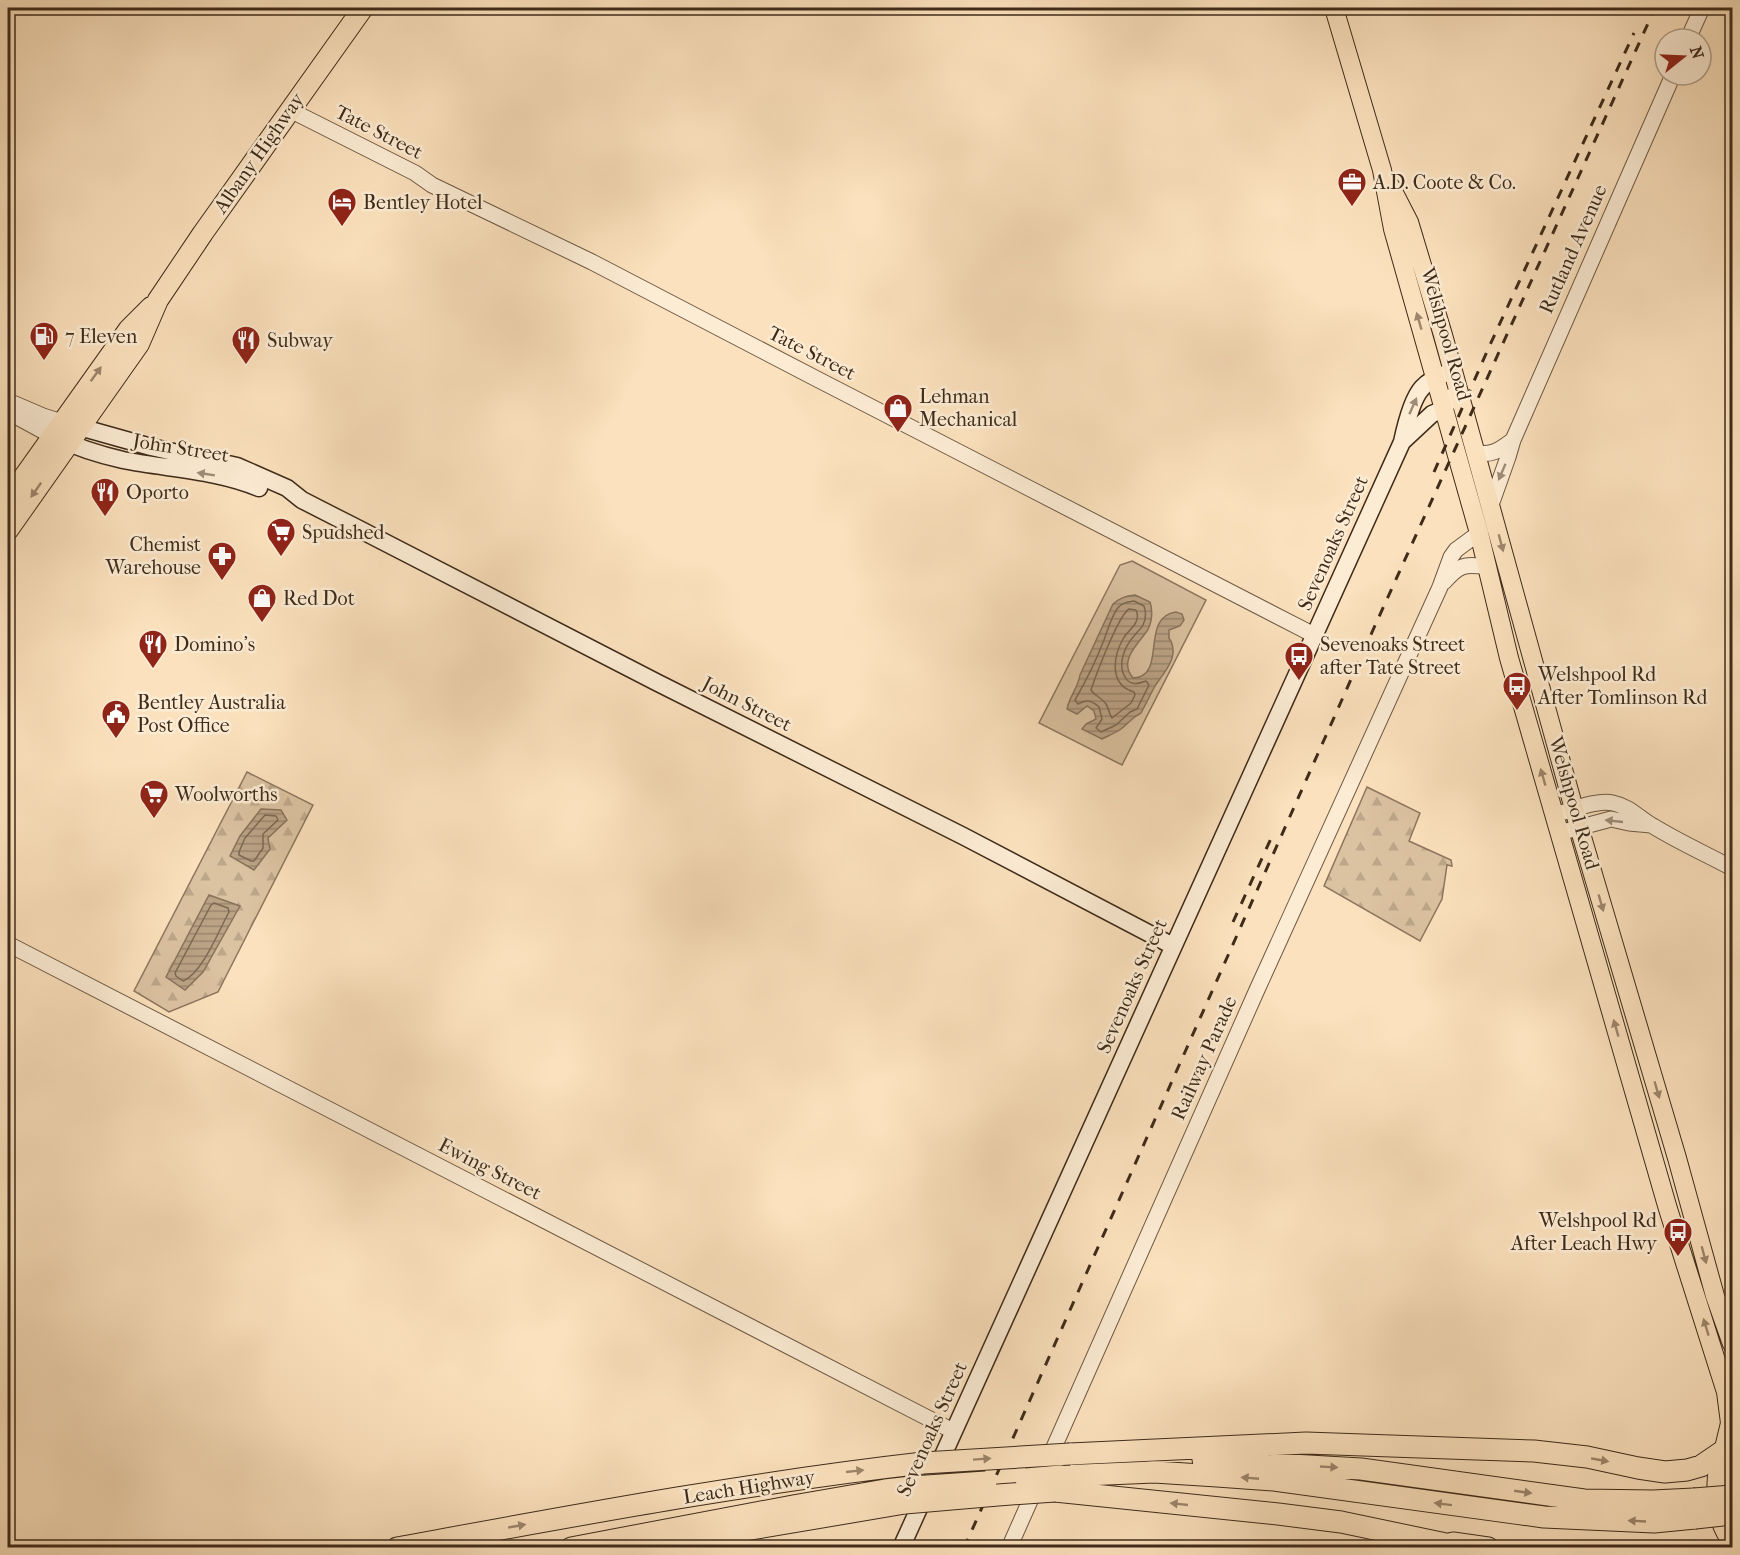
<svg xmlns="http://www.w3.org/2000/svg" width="1740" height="1555" font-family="'IM FELL French Canon',serif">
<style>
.forest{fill:url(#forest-firs);stroke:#8d765e;stroke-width:1.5}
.green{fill:#dbc2a1;stroke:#8d765e;stroke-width:1.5}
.water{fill:url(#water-rules);stroke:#89735b;stroke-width:1.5}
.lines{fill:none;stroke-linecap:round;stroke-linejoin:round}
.shore{stroke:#7d6750;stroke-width:1.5}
.tertiary-casing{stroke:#6e5843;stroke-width:17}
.secondary-casing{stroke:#3f2b1a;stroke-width:19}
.primary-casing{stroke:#3f2b1a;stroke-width:20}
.trunk-casing{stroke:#3f2b1a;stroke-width:22}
.motorway-casing{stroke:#3f2b1a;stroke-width:23}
.tertiary{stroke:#fcecd4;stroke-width:15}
.secondary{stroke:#fcecd4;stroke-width:16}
.primary{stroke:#fbe1bd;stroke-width:18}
.trunk{stroke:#fbe1bd;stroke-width:20}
.motorway{stroke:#fbe1bd;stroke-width:21}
.rail{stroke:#3f2b1a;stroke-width:3;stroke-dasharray:10 10;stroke-linecap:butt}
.motorway-bridge-casing{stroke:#3f2b1a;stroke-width:23;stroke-linecap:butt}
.motorway-bridge{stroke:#fbe1bd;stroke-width:21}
.oneway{fill:#9d866c}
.oneway2{fill:#9e8c77}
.labels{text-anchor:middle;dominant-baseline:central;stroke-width:5;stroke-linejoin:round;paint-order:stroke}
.street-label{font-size:20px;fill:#3f2b1a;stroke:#fcecd4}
.poi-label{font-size:20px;fill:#3f2b1a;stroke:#fcecd4;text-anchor:start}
</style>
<defs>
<pattern id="forest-firs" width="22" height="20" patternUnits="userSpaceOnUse" patternTransform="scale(1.5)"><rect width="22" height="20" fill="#dbc2a1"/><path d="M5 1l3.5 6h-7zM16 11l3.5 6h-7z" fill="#bda78a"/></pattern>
<pattern id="water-rules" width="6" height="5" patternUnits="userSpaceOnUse" patternTransform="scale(1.5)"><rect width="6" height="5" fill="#bba386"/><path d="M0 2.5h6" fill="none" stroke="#99856d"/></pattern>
</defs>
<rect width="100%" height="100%" fill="#fbe1bd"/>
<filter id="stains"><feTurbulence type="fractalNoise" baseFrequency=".00333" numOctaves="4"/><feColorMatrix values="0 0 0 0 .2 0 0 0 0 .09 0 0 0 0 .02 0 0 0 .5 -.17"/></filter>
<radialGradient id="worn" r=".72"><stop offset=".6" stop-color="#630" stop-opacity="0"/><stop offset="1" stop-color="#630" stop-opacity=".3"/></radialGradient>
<!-- forest -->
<path class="forest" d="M247,772L313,805L218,992L169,1012L134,991Z
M1367,787L1420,813L1409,841L1451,860L1452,866L1447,865L1442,899L1420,941L1324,886Z"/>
<!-- green -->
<path class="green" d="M1132,561L1206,600L1122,765L1039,723L1120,565Z"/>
<!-- water -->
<path class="water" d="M1135,595L1150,602C1153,611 1152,623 1147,631C1138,644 1118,661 1133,678C1168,677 1139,617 1176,612L1182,614L1184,620L1180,626L1169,630V638C1181,656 1164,672 1155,686C1150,695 1146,704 1141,713C1131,718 1129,723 1121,729C1115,733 1108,736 1102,739L1082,729L1086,724L1096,719L1094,711L1087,706L1077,714L1067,709C1069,697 1078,688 1080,675L1113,604C1120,598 1125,596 1135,595Z
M261,809L281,810L287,820L268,838L270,849L254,870L230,856L240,836Z
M209,895L240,906L203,972L185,990L166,977Z"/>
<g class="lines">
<!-- shore -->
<path class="shore" d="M1134,601L1144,606C1146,612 1146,619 1143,625C1141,629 1137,632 1134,636C1125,646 1117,664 1125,677C1130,686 1138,684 1146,681L1149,685L1137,709L1130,712L1116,725L1101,732L1096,728L1102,719L1099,707C1091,700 1087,699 1078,704L1075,700C1086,681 1096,661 1104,640C1108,629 1111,618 1117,609C1121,603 1127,602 1134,601Z
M1129,609L1136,610C1138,614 1138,619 1135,624C1132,629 1126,633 1123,639C1113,657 1109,685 1134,692L1135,695L1131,703L1112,718C1109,714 1109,709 1106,704C1102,698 1094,695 1091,690C1096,675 1118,616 1129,609Z
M265,815L276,816L278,820L263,834V848L254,861H251L239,855V852L245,838Z
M214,903L228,908L229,912C219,930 202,974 183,981L176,976L175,973L211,905Z"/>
<!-- tertiary casing -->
<g class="tertiary-casing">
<path id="tertiary" d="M1688,39L1702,8
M290,110L415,173L432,185L592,262L815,378L1314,635
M8,401L43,416L62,422
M8,412L52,436
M1476,452C1491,457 1501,449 1513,440
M1491,505L1508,457L1513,440L1673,75
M1444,582C1458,566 1464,563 1486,567
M1554,815C1570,811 1597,799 1613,803C1629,806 1640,819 1653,826C1679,842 1706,854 1732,868
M1559,833L1611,819L1629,823L1651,825
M8,944L953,1431
M1047,1463L1256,992L1440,587L1451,557L1456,550L1479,533
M1009,1548L1037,1485"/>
</g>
<!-- secondary casing -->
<g class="secondary-casing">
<path id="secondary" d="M69,424L151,447L237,466L287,488L302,500L355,527L658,683L963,836L1173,946
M58,438C78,448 101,455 123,460C168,469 216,470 259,488
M1402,442L1432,414L1444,409L1451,397
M901,1548L1402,442C1405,428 1412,399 1422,388C1429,380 1438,376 1447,373"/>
</g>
<!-- primary casing -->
<g class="primary-casing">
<path id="primary" d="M1334,8L1382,170L1393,229L1479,533L1509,658L1668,1209L1726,1392L1730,1423L1725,1444
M1391,187L1409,222L1443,335L1579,827L1677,1158L1715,1296L1732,1344
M1726,1444C1713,1471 1711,1517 1732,1542"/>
</g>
<!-- trunk casing -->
<g class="trunk-casing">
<path id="trunk" d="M8,499L129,329L151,307
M8,530L139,344L158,300L203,233L363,8"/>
</g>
<!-- motorway casing -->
<g class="motorway-casing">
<path id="motorway" d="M1070,1454L1306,1443L1534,1451L1587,1457L1638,1468L1665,1472L1687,1470L1701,1466L1723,1451
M1203,1460L1361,1469L1584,1500L1653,1501L1694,1499
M1061,1476L1154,1472L1217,1476L1274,1480L1544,1517L1654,1522L1695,1518
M1055,1491L1278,1514L1341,1522L1465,1548
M1453,1543L1488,1548
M397,1548C572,1516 747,1483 923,1463
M571,1548L793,1506L885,1490L912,1487
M649,1548L727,1533L905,1503"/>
</g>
<!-- tertiary -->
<use href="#tertiary" class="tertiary"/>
<!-- secondary -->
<use href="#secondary" class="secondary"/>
<!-- primary -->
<use href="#primary" class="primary"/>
<!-- trunk -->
<use href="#trunk" class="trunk"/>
<!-- motorway -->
<use href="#motorway" class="motorway"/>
<!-- rail -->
<path class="rail" d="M1434,472L1489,347L1634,33
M1233,922L1273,834
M964,1548L1373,630L1655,8"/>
<!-- motorway-bridge casing -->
<g class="motorway-bridge-casing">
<path id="motorway-bridge" d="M923,1463L1070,1454
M1026,1479L1061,1476
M912,1487L986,1482
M1694,1499L1732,1496
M905,1503L998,1495L1055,1491
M1695,1518L1732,1514"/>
</g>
<!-- motorway-bridge -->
<use href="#motorway-bridge" class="motorway-bridge"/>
</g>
<!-- one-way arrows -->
<defs><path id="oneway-solid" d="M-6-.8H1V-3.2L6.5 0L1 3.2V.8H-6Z" transform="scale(1.5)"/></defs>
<g class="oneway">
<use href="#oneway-solid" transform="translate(1419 321) rotate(-106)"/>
<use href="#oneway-solid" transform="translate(96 374) rotate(-54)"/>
<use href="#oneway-solid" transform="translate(36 490) rotate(125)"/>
<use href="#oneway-solid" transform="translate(1501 543) rotate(75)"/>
<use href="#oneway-solid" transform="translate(1543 777) rotate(-106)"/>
<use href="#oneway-solid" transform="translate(1601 903) rotate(74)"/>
<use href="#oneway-solid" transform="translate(1616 1028) rotate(-106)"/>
<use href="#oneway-solid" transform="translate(1657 1090) rotate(74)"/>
<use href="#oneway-solid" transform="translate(1704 1255) rotate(75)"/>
<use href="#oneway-solid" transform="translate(1706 1327) rotate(-107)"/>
<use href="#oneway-solid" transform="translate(982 1459) rotate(-4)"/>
<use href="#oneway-solid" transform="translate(1600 1460) rotate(10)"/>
<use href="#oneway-solid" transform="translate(1329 1467) rotate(3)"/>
<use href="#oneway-solid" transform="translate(855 1471) rotate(-6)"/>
<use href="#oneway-solid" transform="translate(1250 1478) rotate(-175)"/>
<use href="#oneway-solid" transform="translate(1523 1492) rotate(8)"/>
<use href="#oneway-solid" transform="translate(1179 1504) rotate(-174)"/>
<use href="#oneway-solid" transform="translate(1443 1504) rotate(-173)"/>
<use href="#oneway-solid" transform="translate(1637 1521) rotate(-177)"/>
<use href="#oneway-solid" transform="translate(517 1526) rotate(-10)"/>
</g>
<g class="oneway2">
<use href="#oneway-solid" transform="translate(1413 406) rotate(-66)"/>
<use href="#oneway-solid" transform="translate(1502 472) rotate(113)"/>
<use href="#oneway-solid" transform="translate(206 474) rotate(-171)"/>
<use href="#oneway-solid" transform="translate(1614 821) rotate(-174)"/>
</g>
<!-- icons -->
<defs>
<g id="office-pin" transform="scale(1.5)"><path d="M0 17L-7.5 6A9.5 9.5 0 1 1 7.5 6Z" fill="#8f2418" stroke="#fcecd4"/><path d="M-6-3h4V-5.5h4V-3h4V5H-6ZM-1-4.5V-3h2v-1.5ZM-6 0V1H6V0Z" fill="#fff"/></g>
<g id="hotel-pin" transform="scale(1.5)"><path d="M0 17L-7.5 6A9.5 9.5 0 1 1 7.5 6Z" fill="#8f2418" stroke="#fcecd4"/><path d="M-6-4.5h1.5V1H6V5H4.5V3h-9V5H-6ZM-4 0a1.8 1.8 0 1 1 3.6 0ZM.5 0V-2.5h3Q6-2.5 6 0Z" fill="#fff"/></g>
<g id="fuel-pin" transform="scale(1.5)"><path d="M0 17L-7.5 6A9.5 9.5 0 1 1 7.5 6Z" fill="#8f2418" stroke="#fcecd4"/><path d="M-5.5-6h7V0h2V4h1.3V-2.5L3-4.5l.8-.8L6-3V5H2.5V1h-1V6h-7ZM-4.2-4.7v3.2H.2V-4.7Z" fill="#fff"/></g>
<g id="restaurant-pin" transform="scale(1.5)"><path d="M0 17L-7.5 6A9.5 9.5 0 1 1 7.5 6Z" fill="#8f2418" stroke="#fcecd4"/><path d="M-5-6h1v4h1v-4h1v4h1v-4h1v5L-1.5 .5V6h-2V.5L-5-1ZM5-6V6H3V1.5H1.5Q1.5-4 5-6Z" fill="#fff"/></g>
<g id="shop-pin" transform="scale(1.5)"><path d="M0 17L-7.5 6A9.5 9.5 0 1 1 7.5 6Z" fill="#8f2418" stroke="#fcecd4"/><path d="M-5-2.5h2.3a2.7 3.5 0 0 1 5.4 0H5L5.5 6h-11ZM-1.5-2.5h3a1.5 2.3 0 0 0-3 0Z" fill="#fff"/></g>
<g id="supermarket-pin" transform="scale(1.5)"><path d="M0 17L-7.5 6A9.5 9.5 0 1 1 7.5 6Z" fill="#8f2418" stroke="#fcecd4"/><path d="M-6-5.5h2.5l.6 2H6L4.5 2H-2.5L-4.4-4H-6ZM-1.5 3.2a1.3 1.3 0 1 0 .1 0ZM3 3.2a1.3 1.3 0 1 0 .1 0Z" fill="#fff"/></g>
<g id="pharmacy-pin" transform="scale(1.5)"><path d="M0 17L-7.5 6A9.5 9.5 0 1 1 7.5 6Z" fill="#8f2418" stroke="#fcecd4"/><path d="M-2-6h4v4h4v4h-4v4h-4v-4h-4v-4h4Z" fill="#fff"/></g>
<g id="bus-pin" transform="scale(1.5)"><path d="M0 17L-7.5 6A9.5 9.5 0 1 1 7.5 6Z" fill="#8f2418" stroke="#fcecd4"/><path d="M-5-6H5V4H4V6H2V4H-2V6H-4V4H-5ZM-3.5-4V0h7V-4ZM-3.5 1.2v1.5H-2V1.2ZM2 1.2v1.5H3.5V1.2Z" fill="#fff"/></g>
<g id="civic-pin" transform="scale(1.5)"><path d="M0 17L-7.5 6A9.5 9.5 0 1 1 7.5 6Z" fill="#8f2418" stroke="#fcecd4"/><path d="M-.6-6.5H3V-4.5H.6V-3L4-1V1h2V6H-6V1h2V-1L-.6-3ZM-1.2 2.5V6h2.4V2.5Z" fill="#fff"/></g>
</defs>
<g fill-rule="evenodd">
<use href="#office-pin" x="1352" y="182"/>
<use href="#hotel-pin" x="342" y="202"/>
<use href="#fuel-pin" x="44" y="336"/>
<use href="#restaurant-pin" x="246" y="340"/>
<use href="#shop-pin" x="898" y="408"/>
<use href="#restaurant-pin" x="105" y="492"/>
<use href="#supermarket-pin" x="281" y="532"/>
<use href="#pharmacy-pin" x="222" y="556"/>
<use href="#shop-pin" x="262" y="598"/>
<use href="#restaurant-pin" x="153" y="644"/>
<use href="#bus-pin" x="1299" y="656"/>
<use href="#bus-pin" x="1517" y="686"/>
<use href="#civic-pin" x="116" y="714"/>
<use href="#supermarket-pin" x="154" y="794"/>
<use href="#bus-pin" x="1678" y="1232"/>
</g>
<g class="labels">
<!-- street labels -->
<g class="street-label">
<text transform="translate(379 132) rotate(27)">Tate Street</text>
<text transform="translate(259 153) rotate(-55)">Albany Highway</text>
<text transform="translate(1573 249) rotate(-66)">Rutland Avenue</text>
<text transform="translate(1446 334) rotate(74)">Welshpool Road</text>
<text transform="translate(812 353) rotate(27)">Tate Street</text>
<text transform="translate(181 448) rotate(9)">John Street</text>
<text transform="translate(1333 543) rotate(-66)">Sevenoaks Street</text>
<text transform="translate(747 704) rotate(27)">John Street</text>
<text transform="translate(1574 803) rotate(74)">Welshpool Road</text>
<text transform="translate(1132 986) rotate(-66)">Sevenoaks Street</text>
<text transform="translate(1204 1058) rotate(-66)">Railway Parade</text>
<text transform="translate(490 1169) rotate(27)">Ewing Street</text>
<text transform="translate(932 1429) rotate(-66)">Sevenoaks Street</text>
<text transform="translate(749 1487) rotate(-9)">Leach Highway</text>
</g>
<!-- poi labels -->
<g class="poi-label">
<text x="1373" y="182">A.D. Coote &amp; Co.</text>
<text x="363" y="202">Bentley Hotel</text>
<text x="65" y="336">7 Eleven</text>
<text x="267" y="340">Subway</text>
<text x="919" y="396">Lehman<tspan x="919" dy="23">Mechanical</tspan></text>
<text x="126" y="492">Oporto</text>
<text x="302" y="532">Spudshed</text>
<text x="201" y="544" text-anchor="end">Chemist<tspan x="201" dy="23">Warehouse</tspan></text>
<text x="283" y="598">Red Dot</text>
<text x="174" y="644">Domino's</text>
<text x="1320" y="644">Sevenoaks Street<tspan x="1320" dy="23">after Tate Street</tspan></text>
<text x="1538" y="674">Welshpool Rd<tspan x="1538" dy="23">After Tomlinson Rd</tspan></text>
<text x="137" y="702">Bentley Australia<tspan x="137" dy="23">Post Office</tspan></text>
<text x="175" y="794">Woolworths</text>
<text x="1657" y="1220" text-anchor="end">Welshpool Rd<tspan x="1657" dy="23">After Leach Hwy</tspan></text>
</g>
</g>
<!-- margin -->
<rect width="1740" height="1555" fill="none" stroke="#fbe1bd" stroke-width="30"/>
<rect x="9" y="9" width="1722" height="1537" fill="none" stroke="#3f2b1a" stroke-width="3"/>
<rect x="15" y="15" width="1710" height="1525" fill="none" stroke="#3f2b1a" stroke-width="1.5"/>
<!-- north arrow -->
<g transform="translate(1683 57) rotate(72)"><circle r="28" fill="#fcecd4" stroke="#b09f8a" stroke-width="1.5"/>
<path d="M0-4.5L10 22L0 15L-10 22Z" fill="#8f2418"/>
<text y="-9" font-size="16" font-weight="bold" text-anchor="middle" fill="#3f2b1a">N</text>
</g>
<rect width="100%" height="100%" filter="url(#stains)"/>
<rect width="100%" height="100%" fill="url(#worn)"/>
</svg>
